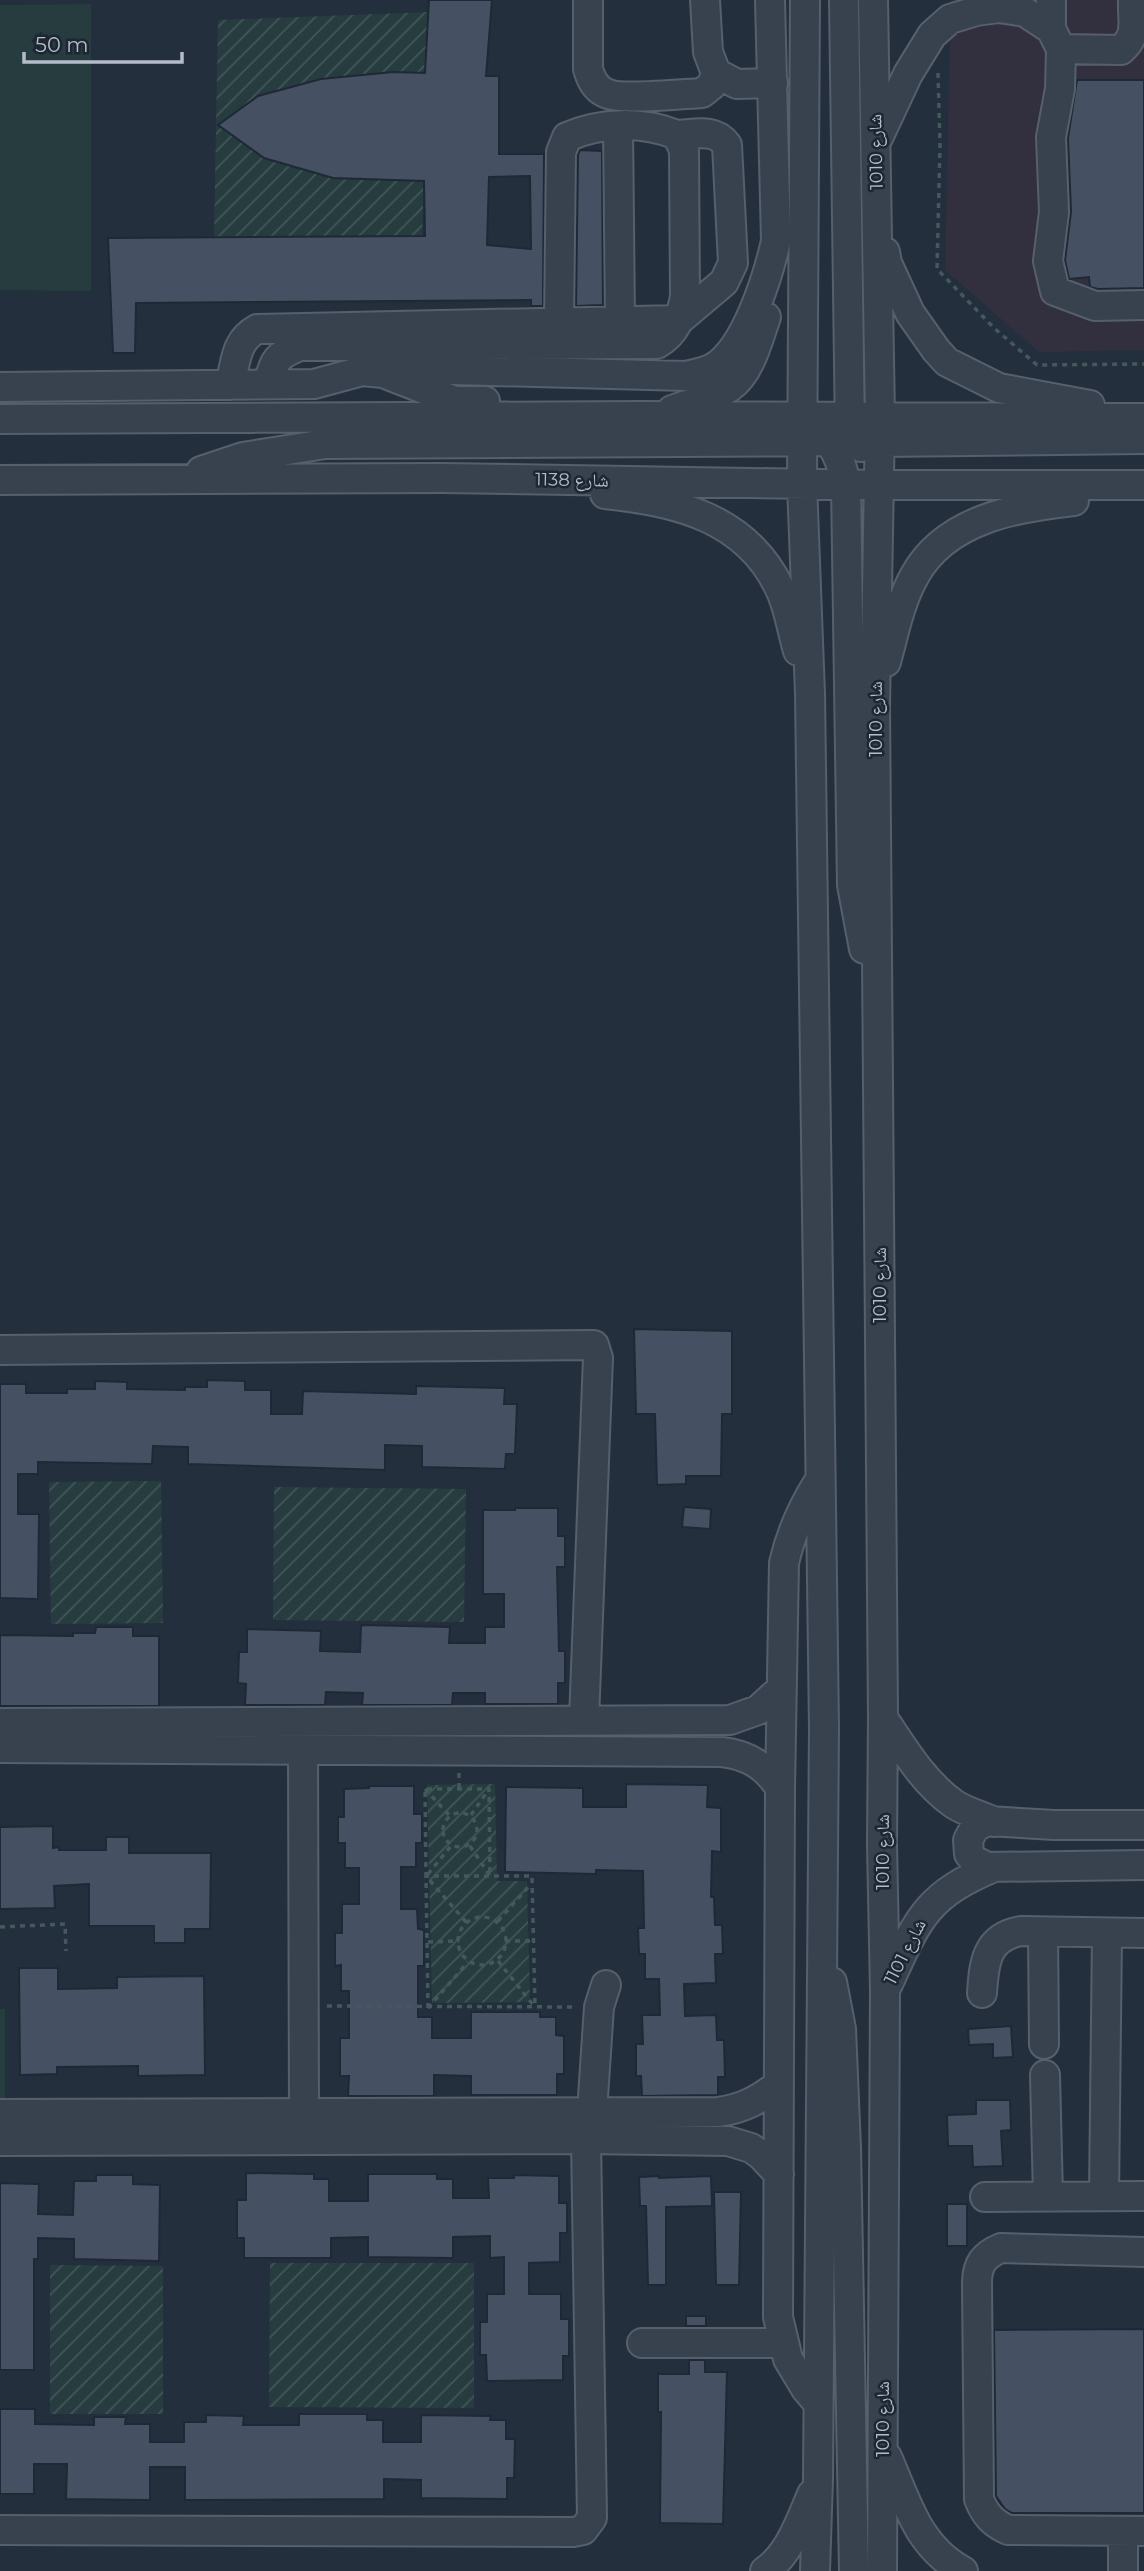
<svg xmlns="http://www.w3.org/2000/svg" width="1144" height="2571" font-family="Montserrat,'Noto Naskh Arabic',sans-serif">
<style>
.medical{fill:#32303f}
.garden{fill:url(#garden-furrows)}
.pitch{fill:#263c3f}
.building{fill:#455162;stroke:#1f2835;stroke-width:2;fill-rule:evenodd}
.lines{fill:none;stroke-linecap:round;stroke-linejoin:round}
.minor-casing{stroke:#565f6c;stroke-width:32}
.path{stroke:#44595c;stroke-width:3.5;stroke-dasharray:5 5;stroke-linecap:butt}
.minor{stroke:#38414e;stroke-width:28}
.labels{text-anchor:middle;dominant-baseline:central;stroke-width:5;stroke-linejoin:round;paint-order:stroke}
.street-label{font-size:18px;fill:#b4bcc9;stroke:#1d2633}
</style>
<defs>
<pattern id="garden-furrows" width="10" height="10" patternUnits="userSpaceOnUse" patternTransform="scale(1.75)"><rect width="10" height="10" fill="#263c3f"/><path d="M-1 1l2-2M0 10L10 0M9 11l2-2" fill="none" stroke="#435659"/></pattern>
</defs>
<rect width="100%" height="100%" fill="#242f3e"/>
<!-- medical -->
<path class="medical" d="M951,0H1144V350L1039,352L945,270Z"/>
<!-- garden -->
<path class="garden" d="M429,12L425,73L393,72L320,79L258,96L233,135L274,161L333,178L424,181L422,236L214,237L218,20Z
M161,1481L163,1623L51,1624L49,1482Z
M274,1487L466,1489L464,1622L273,1620Z
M495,1784L497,1881H527L530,2002L432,2003L427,1785Z
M270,2263H474V2408L269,2407Z
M50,2265L163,2266V2414H50Z"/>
<!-- pitch -->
<path class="pitch" d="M91,4V291L0,290V5Z
M0,2009H5V2109H0Z"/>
<!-- building -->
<path class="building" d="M429,0H492L486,76H499V154H544L543,306H531V300L136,303L135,353H113L108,238L425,236L424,181L333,178L264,158L218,125L258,96L321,79L393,72L425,73ZM530,176L531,249L487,245L489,177Z
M1077,80H1144V288L1098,289L1090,287L1089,277L1069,279L1065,260L1071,212L1068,138Z
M580,150L602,151L603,305L576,306L578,155Z
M634,1329L732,1331V1414H722L721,1476H686V1484L657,1485L655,1414H636Z
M207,1380L245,1381V1390H271V1414H302L303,1391L416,1394V1386L505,1388L504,1404H517L515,1454H506L505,1469L422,1467V1446L385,1445V1470L188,1464V1447L153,1446L152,1464L38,1462V1474H18V1514H39L38,1599L0,1598V1384H26V1393H67V1389H95V1381L127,1382V1389L185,1390V1387H207Z
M684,1507L711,1509L710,1529L682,1527Z
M515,1508H558V1536H565V1567H557L559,1651H565V1683H558V1704H485V1693H453L452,1705H362L363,1693L326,1692L325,1705H245L246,1684L238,1683L239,1652H247V1629L321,1631L320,1651L360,1652L361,1625L450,1627L449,1643H485V1627H504V1594H483V1510H515Z
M96,1627H133V1636H159V1706H0V1635L73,1636V1633H95Z
M626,1784L708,1785L707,1807L721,1808V1852L712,1851L711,1897H714L715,1925H722L723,1954H715L716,1983L684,1984L685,2016L716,2015L717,2040H724L725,2077H718V2095L642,2096L641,2076H636V2044H643L642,2015H660L659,1979H645V1954H639L638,1928H644L643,1871L596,1870V1874L505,1872L506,1787L583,1788V1807H626Z
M369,1786H414V1814H422V1843H416V1867H401V1909H417L418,1929L424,1930V1966H418V2017H432V2038H471V2012H540V2017H556V2035L564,2036V2074H557V2095H471V2076L434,2075V2096H348L349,2076H340V2038H349V1991H341V1965L335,1966V1933H342V1904H359V1868H345V1843H338V1817H344V1789L369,1788Z
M53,1826V1848L59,1847V1850H106V1837H129V1853H211L210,1929H185V1943H154V1926H89V1884L54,1886L55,1908L0,1909V1827Z
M19,1968H58V1989L117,1988V1977L204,1976L205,2075L138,2076V2066L57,2067V2074L20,2075Z
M1011,2026L1013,2057L993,2058V2044L969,2045L968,2029Z
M976,2100H1010L1011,2130L1001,2131L1003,2166L973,2167L972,2146H948L947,2115L976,2114Z
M246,2173L314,2174V2179H329V2201H368V2174H437V2179H453V2198H489L488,2178H514V2175L559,2176V2203H567V2233H560V2262L529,2263V2294H561V2319H569V2356H563V2380L487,2381L486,2355H480V2322H487V2294H504V2257L490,2258V2236L453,2237V2258L368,2257V2237L331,2238V2258H244V2238H237V2200H246Z
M96,2175H133V2184L160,2185L159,2261L74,2259V2239L38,2238V2259H34V2370H0V2183L39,2184L38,2214L73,2215L74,2181H96Z
M659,2176V2178L711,2176L712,2206L666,2207V2285H648L646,2206H640L639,2177Z
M714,2192H741L739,2285H716Z
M947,2204H967V2246H947Z
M686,2316H706V2326H686Z
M1144,2329V2513H1012L1005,2509L996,2496L994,2330Z
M689,2360H705V2372H727L723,2524L660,2523L661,2412H658V2374H689Z
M0,2409H35V2424L94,2425V2417H126L125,2424H150V2442H184V2422H206V2415L244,2416L243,2425H299V2414H367V2420H383V2442H421V2415L491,2416L490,2420H506V2439H515L514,2478H507V2499L421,2498V2480L384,2479V2499L185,2500V2467H150V2500L66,2499L67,2464H34V2494H0Z"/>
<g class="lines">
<!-- minor casing -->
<g class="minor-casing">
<path id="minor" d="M588,0V69C591,80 596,90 608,94C624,100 682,94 702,93L712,85L716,73
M705,0L708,52L716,73L737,84L773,83
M805,0L802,483L810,694L824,1728L818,2479L815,2571
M844,0L850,435
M873,0L880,418L875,705L883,1718L882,1844L885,1991L882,2571
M1051,0V29L1061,49L1060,89L1051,137L1054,212L1048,261L1055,291L1095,306L1144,305
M1061,49L1121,50C1139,34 1132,22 1133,0
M618,126L620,321
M878,138L908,74L932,35L950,19L976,11L999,8L1025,12L1051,29
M885,252L887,263L910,313L936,350L947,362L999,388L1090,405
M388,375L455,401H485
M268,384C275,360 275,356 300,346L657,344C676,333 681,317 685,297L684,150L677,135C642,121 601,122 567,137L561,152L559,322
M230,385C236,362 235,341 257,329L679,320L724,282L733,263L727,145C715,128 695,134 677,135
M0,387L314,384L362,371L383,373L419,369L686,376C694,374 706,372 713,368C746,349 768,276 776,241L770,0
M672,410C691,403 713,398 730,387C750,373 758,340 766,317
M0,419L642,416L1144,418
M818,429C834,443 842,463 846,484L852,885L864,949
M861,447L879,442L1144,439
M201,471L243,457L325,444L830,441L850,435L876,420
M0,480L442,478L879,485H1144
M605,494C676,501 747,518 780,589C789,608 792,631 798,651
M886,662C894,633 900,601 915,575C946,519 1017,507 1074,501
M0,1350L594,1345L598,1358L584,1720
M883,1718C904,1749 923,1782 954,1804C966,1812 982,1816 995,1822
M0,1723L730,1720L758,1710L781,1689
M0,1748L722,1752C748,1755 766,1766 780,1788
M303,1750L304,2113
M1144,1825H1054L988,1821L975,1827L968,1840L969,1854L974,1860L987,1867L1144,1865
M1043,1932L1044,2044
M832,1982L841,2029L846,2148L854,2571
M888,1984C918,1919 925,1896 994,1867
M982,1993C984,1963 986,1937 1021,1931L1144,1933
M1045,2075L1048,2196
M592,2112L599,2007L606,1985
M0,2114L718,2112C742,2109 759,2100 778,2085
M0,2141L586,2139L728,2141L751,2148L761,2155L779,2174
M1104,2196L1107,1933
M985,2197L1144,2196
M1144,2252L1001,2248C984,2255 977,2264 977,2283L979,2499C985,2515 993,2523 1008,2530L1144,2531
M642,2343H783
M817,2402L806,2389L788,2359L778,2317L780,1788L784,1563C791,1532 802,1508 819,1481
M887,2457C907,2502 917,2546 963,2571
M0,2530L573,2532L583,2530L592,2518L586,2139
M1123,2531V2571
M765,2571C789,2555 801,2520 812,2494"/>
</g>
<!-- path -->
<path class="path" d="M938,73L940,145L937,269L994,328L1037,365L1144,364
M459,1788V1773
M425,1789L449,1815
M443 1830a17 17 0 1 1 34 0a17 17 0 1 1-34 0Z
M471,1815L489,1789
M470,1846L490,1876
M428,1874L451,1846
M458 1941a24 24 0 1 1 48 0a24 24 0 1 1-48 0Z
M498,1921L531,1884
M466,1922L426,1876L425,1789H489L490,1876
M0,1927L65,1924L66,1951
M505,1941H534
M428,1942L459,1941
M498,1961L534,2006
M327,2006L575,2007
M428,2008L426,1876H532L535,2008
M428,2008L468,1962"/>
<!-- minor -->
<use href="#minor" class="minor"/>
</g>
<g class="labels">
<!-- street labels -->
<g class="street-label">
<text transform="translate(876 152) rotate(-91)">شارع 1010</text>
<text transform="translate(572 480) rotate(1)">شارع 1138</text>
<text transform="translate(876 719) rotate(-90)">شارع 1010</text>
<text transform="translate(880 1285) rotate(-90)">شارع 1010</text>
<text transform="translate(883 1852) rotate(-90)">شارع 1010</text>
<text transform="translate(905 1952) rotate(-63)">شارع 1101</text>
<text transform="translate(883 2419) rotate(-90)">شارع 1010</text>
</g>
</g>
<!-- scale -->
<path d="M24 52v10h158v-10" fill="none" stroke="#b4bcc9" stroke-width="3.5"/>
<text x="35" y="52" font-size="21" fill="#b4bcc9" stroke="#1d2633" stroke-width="5" paint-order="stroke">50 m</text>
</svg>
